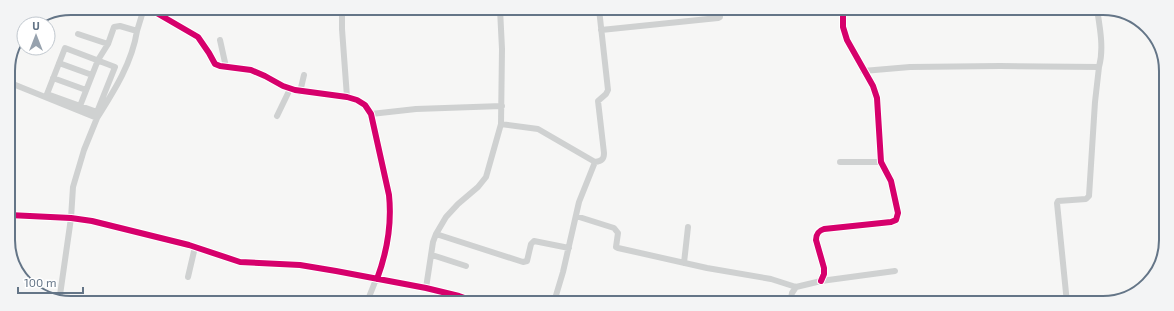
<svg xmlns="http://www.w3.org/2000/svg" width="1174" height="311" font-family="'Exo 2',sans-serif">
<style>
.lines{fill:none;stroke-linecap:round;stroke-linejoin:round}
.minor{stroke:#cfd1d1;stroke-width:6}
.cycleway-casing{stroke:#fff;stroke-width:8}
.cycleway{stroke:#d6006c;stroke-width:6}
.rim{fill:none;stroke:#647587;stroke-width:2}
</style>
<rect width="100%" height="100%" fill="#f6f6f5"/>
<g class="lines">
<!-- minor -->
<path class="minor" d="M148,8L198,37L209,53L215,64L220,66L251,70L265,76L283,86L295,90L347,97L357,100L365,105L371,114L389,195C392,224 387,252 377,279
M342,8V29L347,97
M599,12L629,9
M601,30L718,18L720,17L719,9
M78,34L108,44
M220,40L226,67
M65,48L115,67L97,112L47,94Z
M59,63L92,75
M863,71L910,67L1000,66L1099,67C1104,49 1100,28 1097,9
M53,78L86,90
M8,82L97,118C114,91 132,63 137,31
M300,92L304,75
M80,106L98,60L108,44L114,27L120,26L137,31L144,8
M371,114L416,109L502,106
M277,116L290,89
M501,124L538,129L595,162L579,202L563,272L554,302
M595,162C602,161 604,159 604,153L598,101L606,94L608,90L599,9
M840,162H881
M9,215L71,218L92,221L189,245L240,262L300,265L336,271L426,288L459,296L476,302
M576,216L614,228L618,233L616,247L618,248L707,268L771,279L796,287L821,281L895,271
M436,234L523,262L527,261L531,244L534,241L569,248
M432,255L466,266
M684,263L688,227
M188,277L195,247
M821,281L824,274V268L816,240C816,234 818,231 824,229L891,222L896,220L898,213L891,181L881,162L877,98L873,86L847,40L843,27V9
M426,288L433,242L436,234L446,217L458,204L478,187L486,177L501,124L502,49L500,9
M59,302L71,218L73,187L84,150L97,118
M367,302L375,282L378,280
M790,303L792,293L796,287
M1067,303L1057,203L1058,201L1086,199L1089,196L1095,102L1099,67"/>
<!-- cycleway casing -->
<g class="cycleway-casing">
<path id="cycleway" d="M148,8L198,37L209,53L215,64L220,66L251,70L265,76L283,86L295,90L347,97L357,100L365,105L371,114L389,195C392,224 387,252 377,279
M9,215L71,218L92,221L189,245L240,262L300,265L336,271L426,288L459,296L476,302
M821,281L824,274V268L816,240C816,234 818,231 824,229L891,222L896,220L898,213L891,181L881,162L877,98L873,86L847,40L843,27V9"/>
</g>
<!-- cycleway -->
<use href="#cycleway" class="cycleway"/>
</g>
<!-- crop -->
<path d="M0 0H1174V311H0ZM71 15H1103A56 56 0 0 1 1159 71V240A56 56 0 0 1 1103 296H71A56 56 0 0 1 15 240V71A56 56 0 0 1 71 15Z" fill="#f3f4f5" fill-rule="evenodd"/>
<path class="rim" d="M71 15H1103A56 56 0 0 1 1159 71V240A56 56 0 0 1 1103 296H71A56 56 0 0 1 15 240V71A56 56 0 0 1 71 15Z"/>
<!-- north arrow -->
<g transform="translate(36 36)"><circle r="19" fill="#ffffff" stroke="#c1c8cf"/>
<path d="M0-3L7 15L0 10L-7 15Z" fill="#97a2ae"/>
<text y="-6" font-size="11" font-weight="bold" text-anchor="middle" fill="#647587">U</text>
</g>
<!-- scale -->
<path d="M18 287v6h65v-6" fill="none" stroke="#647587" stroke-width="2"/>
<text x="24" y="287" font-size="12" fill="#647587" stroke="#ffffff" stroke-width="3" paint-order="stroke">100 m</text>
</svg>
